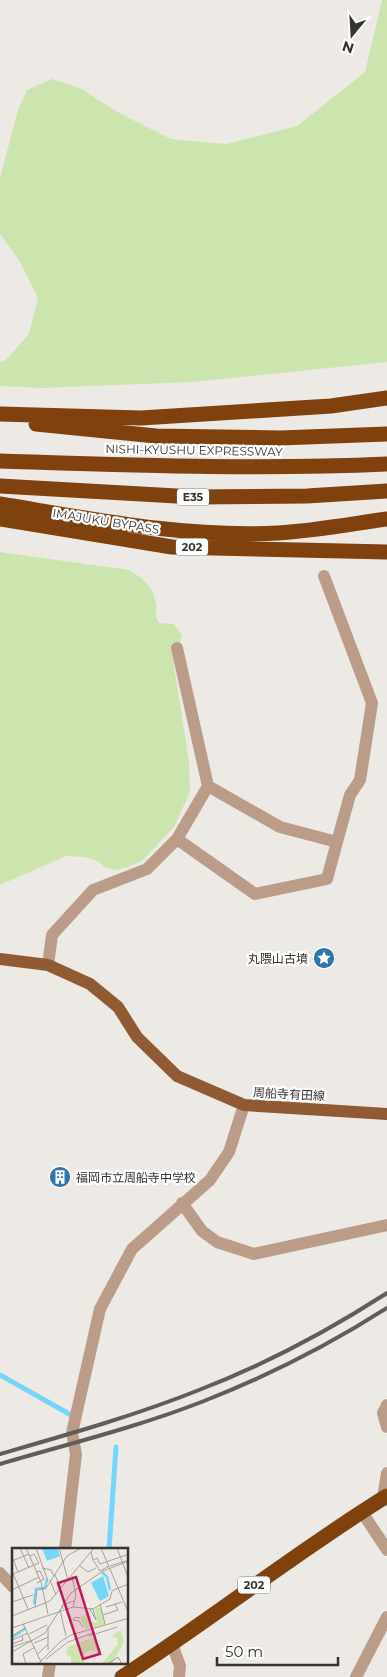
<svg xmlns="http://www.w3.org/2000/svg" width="387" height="1677" font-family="Montserrat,'Noto Sans JP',sans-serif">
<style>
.green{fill:#cce5ae}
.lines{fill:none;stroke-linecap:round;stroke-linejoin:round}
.stream{stroke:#74d6f9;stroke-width:5}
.minor{stroke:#bb9c88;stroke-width:12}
.major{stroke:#905a34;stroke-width:12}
.highway{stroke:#7f410d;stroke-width:15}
.rail{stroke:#605d5a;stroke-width:4}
.labels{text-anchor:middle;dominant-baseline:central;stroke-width:4.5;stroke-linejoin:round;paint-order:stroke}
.shield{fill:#fff;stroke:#727170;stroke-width:1}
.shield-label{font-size:11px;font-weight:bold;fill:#363432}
.street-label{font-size:12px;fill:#363432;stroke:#fff}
.poi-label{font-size:12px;fill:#363432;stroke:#fff;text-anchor:end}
.inset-river{fill:none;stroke:#74d6f9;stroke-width:2.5}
.inset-road{fill:none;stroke:#a4a19d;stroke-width:1}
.view{fill:#c2185b;fill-opacity:0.15;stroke:#c2185b;stroke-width:2.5}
.inset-edge{fill:none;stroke:#363432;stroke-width:2.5}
</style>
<rect width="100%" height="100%" fill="#ede9e4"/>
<!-- green -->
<path class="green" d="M382,0H387V362L192,382L42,388L0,386V362L6,360L29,334L38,298L20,262L0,234V178L18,110L27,90L52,79L80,88L121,114L171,139L226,144L297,126L365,72Z
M0,552L129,570C143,578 154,587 156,604C157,612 154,615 159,623L174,624L182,635L174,666L189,762L190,792L174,827L143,860L128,867L116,870L106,868L98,861L85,857L66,856L0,885Z"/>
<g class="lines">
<!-- stream -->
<path class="stream" d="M0,1375L71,1415
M109,1550L116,1447"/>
<!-- minor -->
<path class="minor" d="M324,576L372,703L360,780L350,795L337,842
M177,839L255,894L327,879L337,842L280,827L208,786
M48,965L52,935L93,890L147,869L177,839L208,786L177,648
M182,1203L202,1231L217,1242L254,1254L387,1225
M387,1405L383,1413L387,1427
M383,1498L387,1473
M362,1512L387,1550
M65,1550L76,1454L72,1433L100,1309L132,1249L210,1180L229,1152L244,1105
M0,1573L14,1588
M172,1644L180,1666L179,1677
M48,1677L50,1663
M356,1677L387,1617"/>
<!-- major -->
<path class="major" d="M0,959L48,965L90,984L118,1007L137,1037L177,1076L244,1105L387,1114"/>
<!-- highway -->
<path class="highway" d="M0,414L141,418L331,406L387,398
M36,424L156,436L280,438L387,434
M0,461C129,465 258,470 387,464
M0,486L194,497L307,496L387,491
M0,504C92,519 185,538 278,533C314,531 351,524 387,519
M0,519L172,547L387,552
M122,1677C212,1619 296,1552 387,1496"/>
<!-- rail -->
<path class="rail" d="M0,1454C66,1435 134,1416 199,1390C264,1365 328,1331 387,1293
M0,1464C68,1444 138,1427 204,1401C268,1376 329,1345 387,1308"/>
</g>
<!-- icons -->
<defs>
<g id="sight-disc" transform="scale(1.125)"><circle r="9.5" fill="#2d77ab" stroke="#fff"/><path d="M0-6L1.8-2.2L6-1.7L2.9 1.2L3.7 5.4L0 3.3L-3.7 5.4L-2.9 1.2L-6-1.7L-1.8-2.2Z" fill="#fff"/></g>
<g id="building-disc" transform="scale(1.125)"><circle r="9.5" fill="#2d77ab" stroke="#fff"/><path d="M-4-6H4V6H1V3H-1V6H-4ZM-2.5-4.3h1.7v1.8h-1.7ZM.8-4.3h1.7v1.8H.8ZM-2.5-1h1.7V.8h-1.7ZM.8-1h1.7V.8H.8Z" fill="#fff"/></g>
</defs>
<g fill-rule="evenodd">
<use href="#sight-disc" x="324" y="958"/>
<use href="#building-disc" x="60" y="1177"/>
</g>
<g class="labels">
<!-- shield labels -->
<g class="shield">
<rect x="177" y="488.5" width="32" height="17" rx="4"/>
<rect x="176" y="538.5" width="32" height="17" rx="4"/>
<rect x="238" y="1576.5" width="32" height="17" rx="4"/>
</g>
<g class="shield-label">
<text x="193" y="497">E35</text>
<text x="192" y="547">202</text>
<text x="254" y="1585">202</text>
</g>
<!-- street labels -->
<g class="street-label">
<text transform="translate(194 450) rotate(1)">NISHI-KYUSHU EXPRESSWAY</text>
<text transform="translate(106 521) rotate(9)">IMAJUKU BYPASS</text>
<text transform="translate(289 1094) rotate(3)">周船寺有田線</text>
</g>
<!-- poi labels -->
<g class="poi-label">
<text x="308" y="958">丸隈山古墳</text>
<text x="76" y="1177" text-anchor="start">福岡市立周船寺中学校</text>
</g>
</g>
<!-- overview -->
<g transform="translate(12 1548)">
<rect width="116" height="116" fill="#ede9e4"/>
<path d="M83,60H89L93,77L73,81L68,70L78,64L79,74H85ZM109,82L112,94L100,116H90L106,96L105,90L99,88ZM85,88L82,91L86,102L73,104L72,116H59V109L54,106L55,99Z" fill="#cce5ae"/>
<path d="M30,0H45L48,8L35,13ZM91,28L97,48L88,53L79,35Z" fill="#74d6f9"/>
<path class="inset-river" d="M90,24L95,29L98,42M22,56L24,41L33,40L35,31M1,89L14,80"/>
<path class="inset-road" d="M8,0L17,20M14,0L29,34L36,66M24,0L36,33M47,0L56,32M89,0L106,40L117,36M105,0L117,32M79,4L81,12L85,10L88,16L117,6M0,8L6,24M81,12L88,23L97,18M0,13L17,6M68,18L76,24L84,20M98,18L117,12M30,20L39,22L42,28M0,23L16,61M24,24L28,23L32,31L25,35M1,26L27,15L22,6L18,8M43,27L49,41M60,28L64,47L61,59M38,32L44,47M0,42L27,29M0,54L21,47M88,56L93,76M23,59L25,42L34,40L55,8L69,0M94,59L110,54M51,61L50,57L62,53M78,61L84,72L81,61M48,62L54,88M91,67L106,62L103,56M0,68L38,53L82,0M68,70L63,69L61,72L67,73L71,79M11,76L30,116M36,79V102M0,80L61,59L81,61L98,51L100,43L106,40L117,66M17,86L35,77M0,88L13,80M77,88L105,79M0,92L16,85M22,95L37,89M0,96L11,92L10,88M0,99L21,92M0,104L33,85L59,45L91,23L117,13M25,107L36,96M34,111L56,94L81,85M14,116L11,106L23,99M26,116L48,94L59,87L117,70M96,116L106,109L110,116"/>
<path class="view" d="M64,29L88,106L71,111L46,35Z"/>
<rect width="116" height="116" class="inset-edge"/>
</g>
<!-- north arrow -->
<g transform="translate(352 35) rotate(198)" stroke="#ffffff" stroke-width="4" paint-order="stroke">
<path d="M0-4L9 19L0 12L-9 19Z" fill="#363432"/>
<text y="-8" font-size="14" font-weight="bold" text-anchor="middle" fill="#363432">N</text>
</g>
<!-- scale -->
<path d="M217 1657v8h121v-8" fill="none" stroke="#363432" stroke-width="2.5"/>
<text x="225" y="1657" font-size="15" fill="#363432" stroke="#ffffff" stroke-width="4" paint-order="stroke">50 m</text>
</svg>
